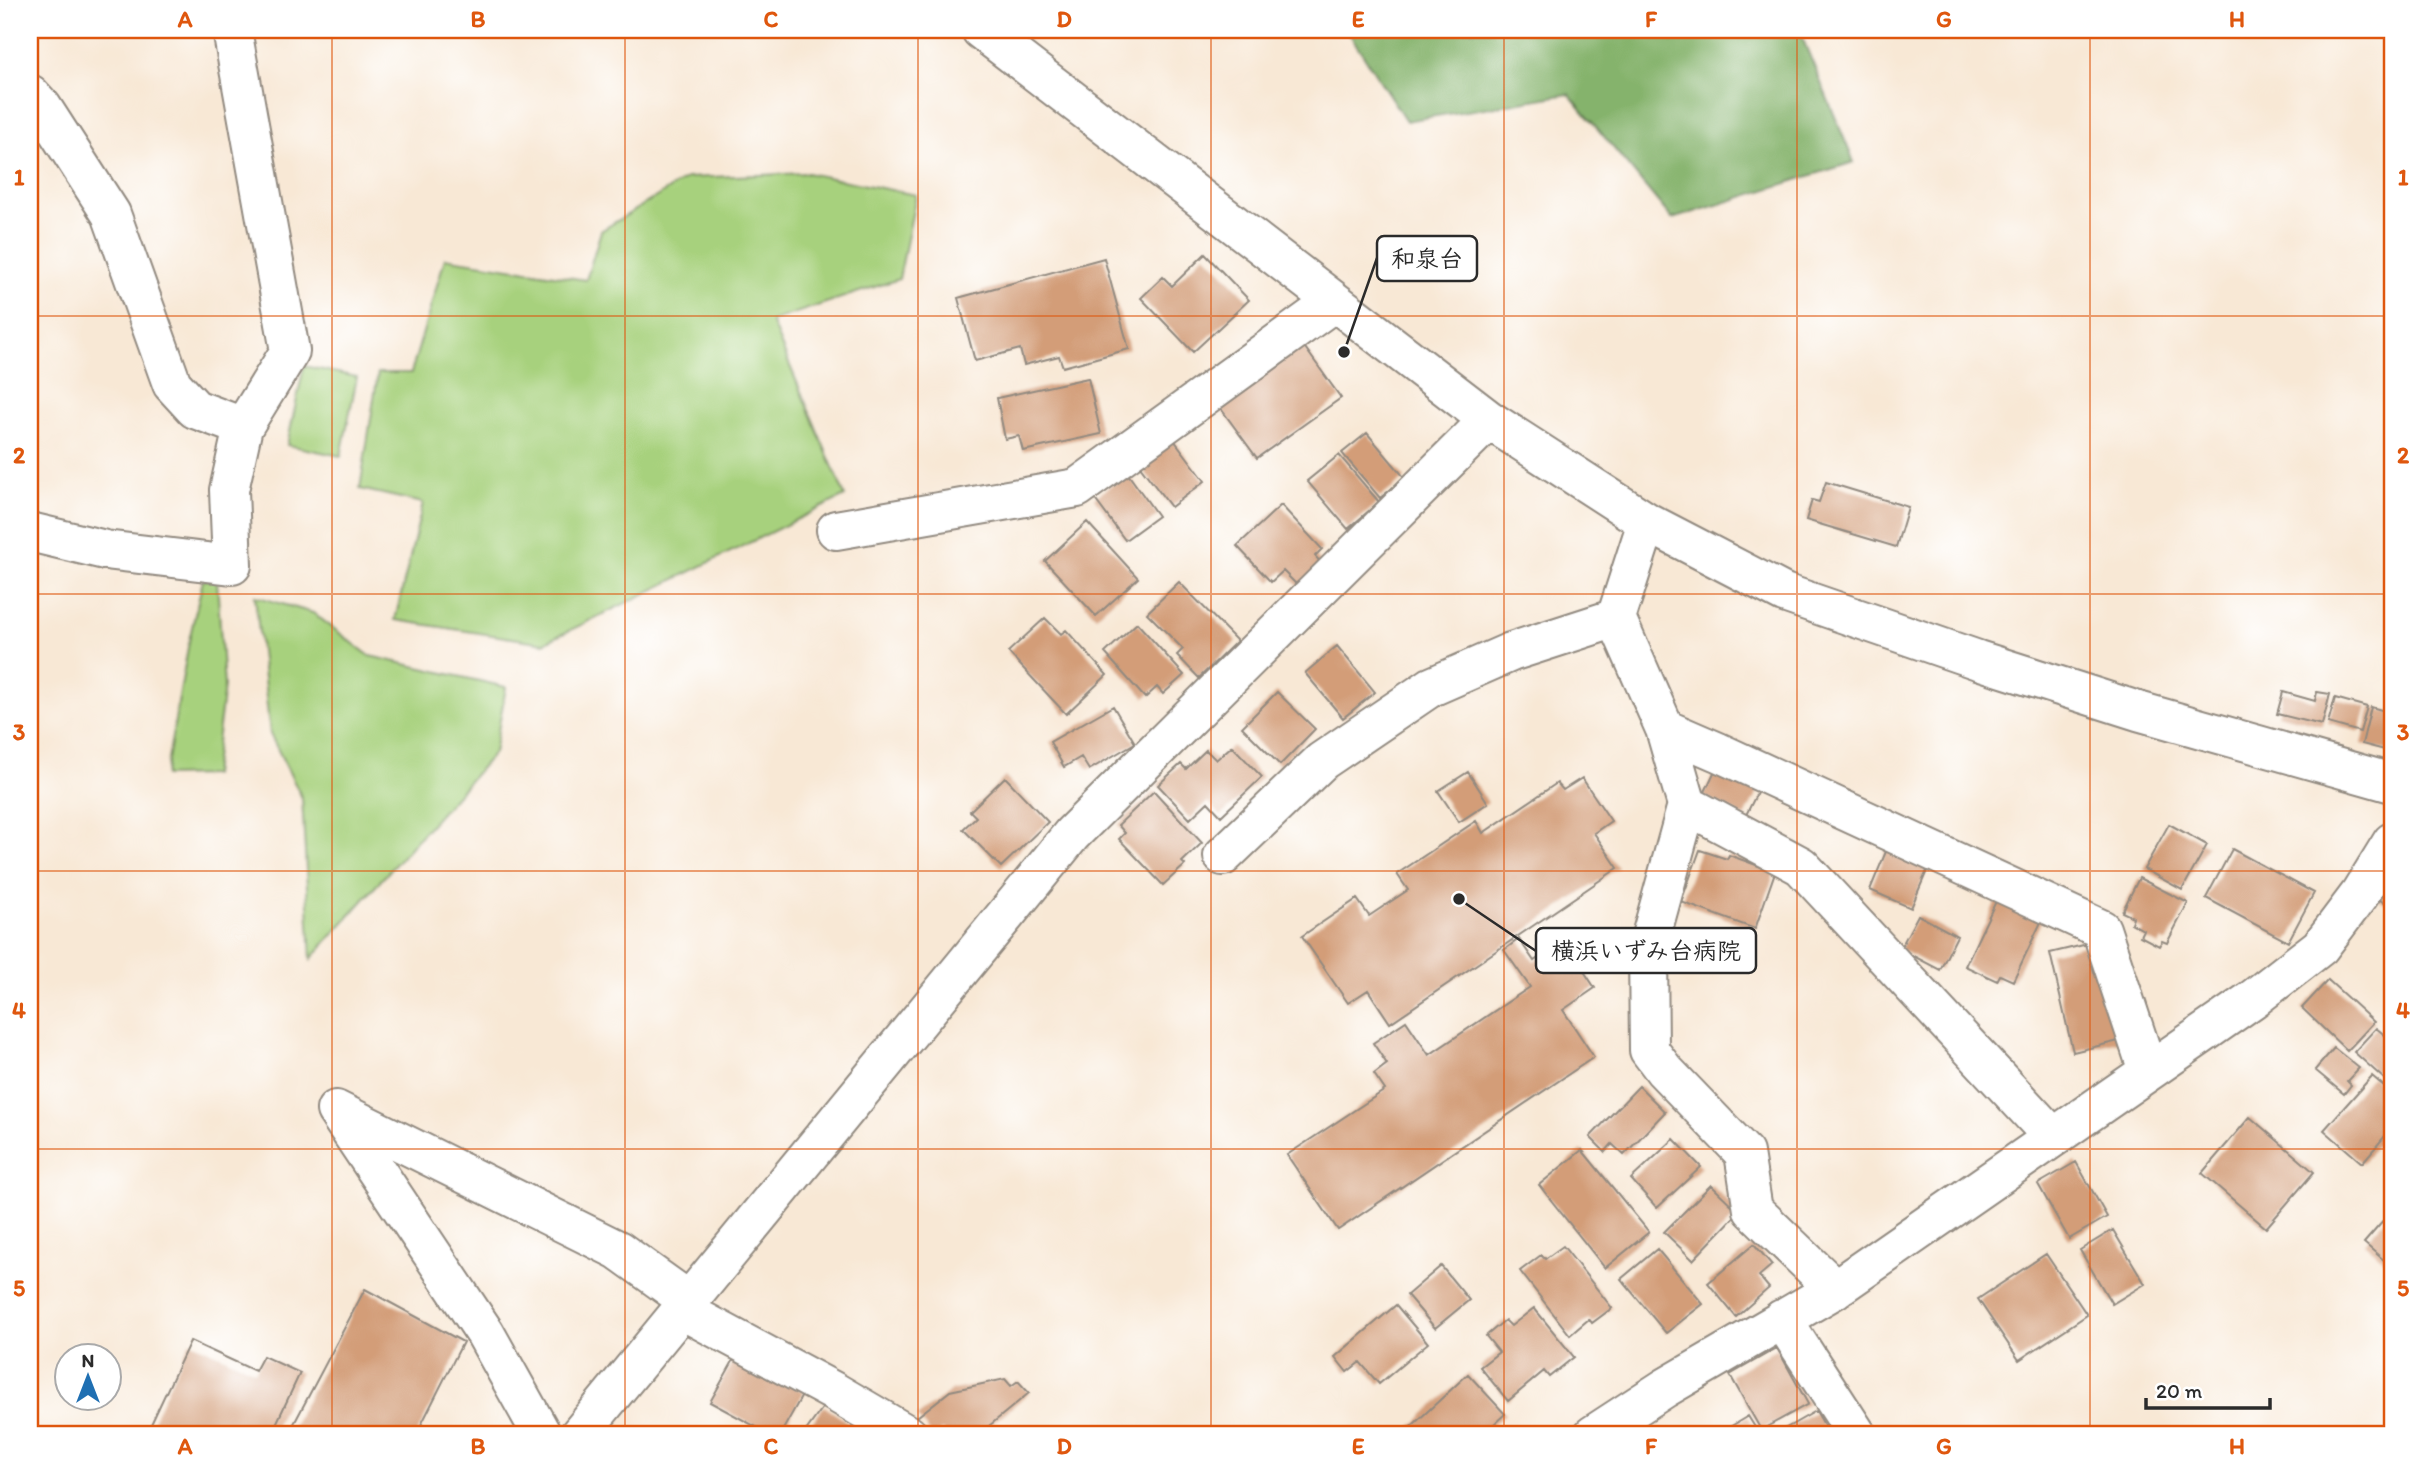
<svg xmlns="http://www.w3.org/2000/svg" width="2422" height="1465" font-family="Itim,'Klee One',sans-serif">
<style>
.green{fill:#a7d17d;stroke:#697e54;stroke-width:2}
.forest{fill:#85b36c;stroke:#586f4c;stroke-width:2}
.building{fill:#d39d78}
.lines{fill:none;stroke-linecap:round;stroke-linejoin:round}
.minor-casing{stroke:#928a80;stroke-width:42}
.minor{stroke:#fff;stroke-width:38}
.grid{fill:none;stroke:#df570e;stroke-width:2;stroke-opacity:0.55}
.leader{fill:none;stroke:#2b2b2b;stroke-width:2.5}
.callout-dot{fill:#2b2b2b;stroke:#fff;stroke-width:2.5}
.callout{fill:#fff;stroke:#2b2b2b;stroke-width:2.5}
.callout-label{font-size:24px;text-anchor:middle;font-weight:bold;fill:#2b2b2b}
.neatline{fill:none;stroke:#df570e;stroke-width:2.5}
.grid-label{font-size:23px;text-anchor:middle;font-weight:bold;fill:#df570e}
</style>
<rect width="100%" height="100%" fill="#fff"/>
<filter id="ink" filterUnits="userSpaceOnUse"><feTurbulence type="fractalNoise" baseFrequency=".0143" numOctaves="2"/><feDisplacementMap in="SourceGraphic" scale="14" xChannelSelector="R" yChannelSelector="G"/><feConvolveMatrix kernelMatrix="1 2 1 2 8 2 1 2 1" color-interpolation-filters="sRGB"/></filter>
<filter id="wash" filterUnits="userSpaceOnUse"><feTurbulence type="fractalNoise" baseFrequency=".00686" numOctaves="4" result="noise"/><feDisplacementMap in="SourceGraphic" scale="28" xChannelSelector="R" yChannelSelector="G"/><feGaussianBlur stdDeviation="1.57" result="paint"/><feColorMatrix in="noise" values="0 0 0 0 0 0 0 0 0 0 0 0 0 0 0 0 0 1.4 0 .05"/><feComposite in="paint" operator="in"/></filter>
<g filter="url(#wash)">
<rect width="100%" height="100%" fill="#f8e8d5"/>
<!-- green -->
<path class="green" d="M807,173L916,195L899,279L771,321L845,496L544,643L395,620L423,503L360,489L378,373H411L445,258L586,280L601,231L687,178Z
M304,366L357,377L341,456L287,445Z
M203,580H217L224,686L213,775L165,776L190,636Z
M255,596L313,613L370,656L506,687L494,753L311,959L302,798L270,734Z"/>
<!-- forest -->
<path class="forest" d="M1347,30H1799L1854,162L1672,219L1569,94L1406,121Z"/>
<g id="blocks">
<!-- building -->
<path class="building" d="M1205,254L1249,300L1193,352L1141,298L1163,277L1172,286Z
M1104,258L1129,349L1063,367L1059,356L1024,365L1020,349L975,361L958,298Z
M1303,345L1341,398L1257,458L1219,406Z
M1088,378L1101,434L1023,451L1019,436L1005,439L997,398Z
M1367,433L1405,478L1380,498L1342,453Z
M1174,440L1205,481L1171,507L1140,466Z
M1339,455L1379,502L1348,529L1307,481Z
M1128,474L1158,516L1125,540L1094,498Z
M1826,482L1908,507L1896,547L1806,520L1812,500L1819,502Z
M1281,505L1322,549L1315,556L1323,565L1299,587L1283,571L1271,582L1237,546Z
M1087,522L1138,578L1096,616L1045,561Z
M1179,582L1237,641L1199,678L1177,655L1183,649L1147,613Z
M1045,618L1061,634L1066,630L1107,675L1066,714L1008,652Z
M1137,623L1184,675L1163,694L1157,687L1145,698L1105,653Z
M1337,646L1375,692L1343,718L1305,673Z
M1277,692L1315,729L1280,765L1242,727Z
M2283,692L2315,701L2317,692L2330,694L2322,725L2277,714Z
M2335,698L2367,707L2360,732L2328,723Z
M1113,706L1135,743L1089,770L1081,757L1064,767L1050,742Z
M2371,707L2392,713V752L2362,744Z
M1232,746L1262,777L1221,816L1208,802L1190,819L1158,785L1181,764L1186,769L1206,750L1216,760Z
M1718,764L1761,785L1745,817L1703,796Z
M1468,772L1488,803L1459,822L1438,791Z
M1005,777L1048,822L1001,867L963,829L976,817L970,811Z
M1582,778L1611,821L1594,833L1618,868L1390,1023L1368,990L1348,1003L1302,936L1357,899L1369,916L1408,890L1397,874L1476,821L1483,833L1557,783L1563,790Z
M1154,791L1202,843L1182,862L1185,865L1163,885L1119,839L1125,833L1118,825Z
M2169,824L2207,845L2182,890L2144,869Z
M1887,849L1929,866L1911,908L1870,890Z
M2232,849L2314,893L2288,942L2206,898Z
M1700,850L1727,859L1729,855L1775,872L1755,929L1681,902Z
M2139,878L2188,903L2167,943L2162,941L2159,946L2140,936L2143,930L2131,923L2133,917L2122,912Z
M2392,882V908L2380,900Z
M1997,899L2042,920L2013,981L2000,975L1997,981L1965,966Z
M1918,915L1957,936L1940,970L1900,949Z
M1519,939L1534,961L1564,941L1595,988L1563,1010L1594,1057L1338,1230L1287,1155L1385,1090L1374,1074L1387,1064L1373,1043L1406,1021L1429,1055L1530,987L1504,950Z
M2092,943L2123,1040L2073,1052L2050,953Z
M2328,980L2374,1022L2347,1051L2302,1008Z
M2376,1028L2392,1041V1086L2354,1052Z
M2334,1048L2359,1068L2347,1081L2351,1085L2344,1094L2315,1070Z
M2372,1076L2392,1093V1128L2362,1163L2324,1130Z
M1639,1086L1665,1112L1624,1155L1612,1144L1605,1152L1590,1137Z
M2250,1117L2314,1172L2266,1228L2202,1173Z
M1674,1139L1701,1167L1657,1208L1631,1179Z
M1582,1150L1649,1232L1605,1268L1539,1185Z
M2076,1162L2107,1217L2069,1239L2038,1184Z
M1711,1185L1739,1212L1693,1260L1664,1232Z
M2392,1211V1267L2364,1243Z
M2113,1230L2145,1284L2112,1304L2080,1250Z
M1754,1244L1772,1265L1759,1276L1769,1288L1736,1317L1708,1283Z
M1563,1246L1612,1308L1592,1323L1589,1319L1570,1335L1520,1271L1541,1255L1545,1259Z
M1657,1249L1703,1304L1666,1333L1621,1279Z
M2046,1254L2087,1315L2019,1360L1978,1299Z
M1441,1266L1469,1300L1435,1328L1407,1295Z
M365,1289L463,1342L416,1435H288Z
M1396,1305L1428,1343L1379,1384L1360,1362L1347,1372L1335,1357Z
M1534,1308L1574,1357L1549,1377L1544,1371L1508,1401L1480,1367L1499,1352L1486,1336L1505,1320L1511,1326Z
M190,1341L255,1371L263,1356L300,1373L271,1435H146Z
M1777,1348L1808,1404L1761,1430L1730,1375Z
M737,1354L804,1392L780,1435H771L710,1402Z
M1468,1374L1505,1414L1482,1435H1402Z
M1005,1379L1011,1386L1018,1381L1029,1393L978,1435H946L942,1430L932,1435L917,1417L950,1391Z
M824,1406L866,1435H803Z
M1816,1411L1830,1435H1774Z
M1748,1416L1758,1432L1752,1435H1721L1720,1433Z"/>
</g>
</g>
<g filter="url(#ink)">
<use href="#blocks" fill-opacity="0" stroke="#928a80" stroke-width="2"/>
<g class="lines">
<!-- minor casing -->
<g class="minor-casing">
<path id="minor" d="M981,30L1489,420L1647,522L1784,593L1978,660L2138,711L2392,783
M30,94L42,107L111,214L172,384L195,409L243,427
M1647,522L1616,618L1665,729L1687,805L1648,947L1649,1050L1664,1070L1744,1153L1753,1210L1835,1289
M836,530L1077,488L1334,302
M30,532L105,550L232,565L229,490L243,427L290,351L232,30
M1665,729L1718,752L2101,929L2148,1071
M1687,805L1801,866L2053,1137
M1223,856L1322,761L1431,687L1511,652L1616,618
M336,1110L618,1250L689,1301
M336,1110L485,1333L542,1435
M682,1310L833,1391L908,1435
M1782,1319L1857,1435
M579,1435L1072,834L1489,420
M1593,1435L1665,1388L1835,1289L2253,999L2320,947L2360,894L2392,842"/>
</g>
<!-- minor -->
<use href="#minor" class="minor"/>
</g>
</g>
<!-- grid -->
<path class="grid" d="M332,30V1435M625,30V1435M918,30V1435M1211,30V1435M1504,30V1435M1797,30V1435M2090,30V1435M30,316H2392M30,594H2392M30,871H2392M30,1149H2392"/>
<!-- callouts -->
<path class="leader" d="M1344 352L1377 258M1459 899L1536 951"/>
<g class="callout-dot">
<circle cx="1344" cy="352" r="7"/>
<circle cx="1459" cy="899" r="7"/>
</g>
<g class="callout">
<rect x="1377" y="236" width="100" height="45" rx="7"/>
<rect x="1536" y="928" width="220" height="45" rx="7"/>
</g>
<g class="callout-label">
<text x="1427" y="267">和泉台</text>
<text x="1646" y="959">横浜いずみ台病院</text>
</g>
<!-- margin -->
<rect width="2422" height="1465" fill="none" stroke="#fff" stroke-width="77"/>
<!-- north arrow -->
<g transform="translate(88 1377)"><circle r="33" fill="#ffffff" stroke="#aaaaaa" stroke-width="2"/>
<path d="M0-5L12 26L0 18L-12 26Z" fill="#1f6fb2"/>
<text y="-10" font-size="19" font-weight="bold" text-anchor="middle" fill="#2b2b2b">N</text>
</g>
<!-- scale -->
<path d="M2146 1398v10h124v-10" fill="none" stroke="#2b2b2b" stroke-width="3.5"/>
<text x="2156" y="1398" font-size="21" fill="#2b2b2b" stroke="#ffffff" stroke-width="5" paint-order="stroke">20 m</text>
<rect x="38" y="38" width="2346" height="1388" class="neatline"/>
<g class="grid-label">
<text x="185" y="27">A</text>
<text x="478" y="27">B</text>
<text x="771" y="27">C</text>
<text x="1064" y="27">D</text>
<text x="1358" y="27">E</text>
<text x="1651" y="27">F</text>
<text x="1944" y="27">G</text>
<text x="2237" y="27">H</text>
<text x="19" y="185">1</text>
<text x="2403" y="185">1</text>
<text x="19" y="463">2</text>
<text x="2403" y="463">2</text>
<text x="19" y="740">3</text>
<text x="2403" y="740">3</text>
<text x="19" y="1018">4</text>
<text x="2403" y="1018">4</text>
<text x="19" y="1296">5</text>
<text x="2403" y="1296">5</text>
<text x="185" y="1454">A</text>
<text x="478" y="1454">B</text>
<text x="771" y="1454">C</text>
<text x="1064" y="1454">D</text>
<text x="1358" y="1454">E</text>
<text x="1651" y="1454">F</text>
<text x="1944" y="1454">G</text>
<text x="2237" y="1454">H</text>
</g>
</svg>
